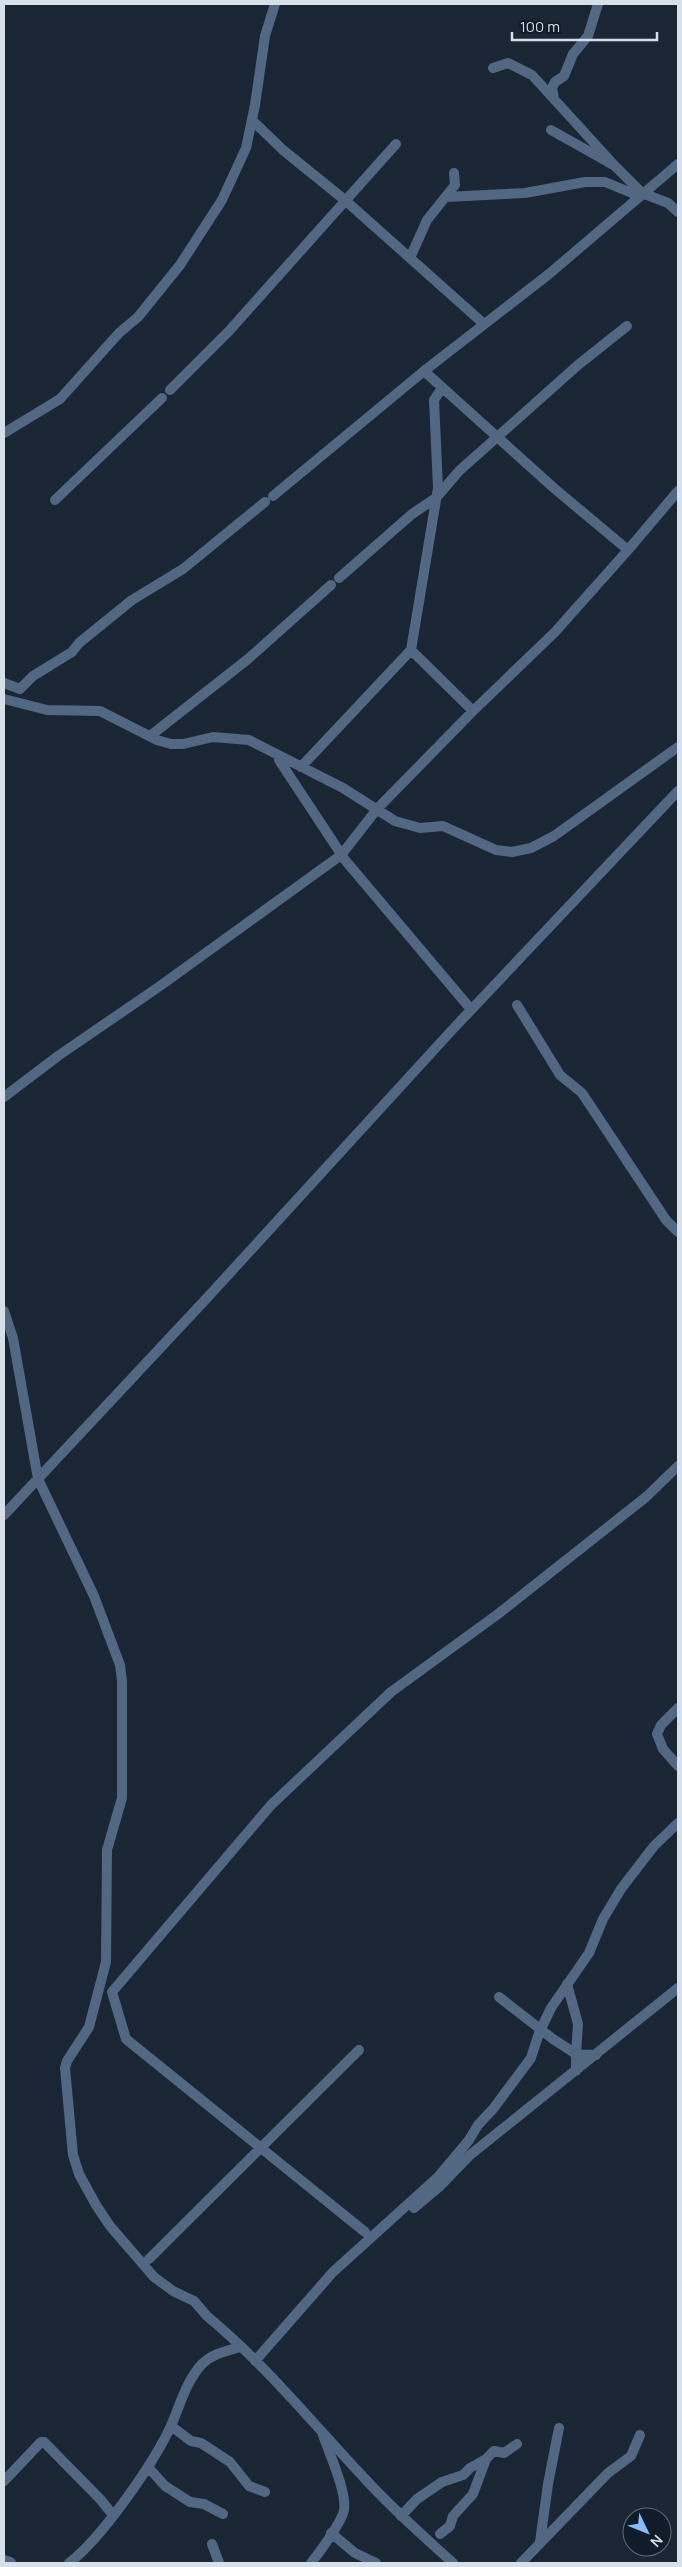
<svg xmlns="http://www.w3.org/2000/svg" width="682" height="2567" font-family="Manrope,sans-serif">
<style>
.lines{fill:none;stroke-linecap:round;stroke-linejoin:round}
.minor{stroke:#526782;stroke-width:10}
.tertiary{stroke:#526782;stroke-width:12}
</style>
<rect width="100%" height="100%" fill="#1b2634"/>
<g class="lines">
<!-- minor -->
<path class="minor" d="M493,68L508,63L532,75L615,166
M554,99L552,88L555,82L564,76L573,54L588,36L598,4
M252,120L283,150L346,201L484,324
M551,130L615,166L642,193L668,203L678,212
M446,197L525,193L585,182H605L639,196
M410,258L427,220L455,185L454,173
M424,371L555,489L628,550L678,491
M442,388L434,400L438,488L411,650L473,711L555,632L628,550
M170,390L229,331L396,144
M4,433L60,399L119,333L138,317L180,265L222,200L246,148L255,105L265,36L275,4
M273,496L424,371L549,274L678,164
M55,500L162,398
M339,578L412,514L436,498L459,471L578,365L627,326
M4,683L20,689L33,676L72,652L79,643L132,600L183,569L265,502
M4,699L47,710L100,711L157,740L171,744H183L213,737L249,740L343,788L395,821L420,828L443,826L496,850L512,852L531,848L554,836L678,747
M150,736L248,659L331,585
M279,760L345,860L469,1007
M301,767L411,650
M342,854L377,809L473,711
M517,1005L560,1075L582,1093L666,1220L678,1232
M4,1097L58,1056L160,986L337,858
M4,1311L13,1338L38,1479L94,1596L120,1665L122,1681V1798L107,1850L106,1962L89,2027L67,2061L65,2068L73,2155L79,2174L96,2205L110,2226L154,2277L173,2291L194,2301L207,2316C267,2366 315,2426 368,2482C395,2511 424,2537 453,2563
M4,1515L206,1299L453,1029L678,791
M678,1708L661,1725L657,1734L663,1749L678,1766
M567,1984L578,2024L576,2054L596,2055
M499,1997L553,2039L576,2054V2071
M414,2208L439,2187L470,2155L678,1988
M365,2232L126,2039L112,1992L271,1805L391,1692L498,1614L646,1497L678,1466
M149,2259L359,2050
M255,2361L333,2272L438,2177L469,2140L478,2125L493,2109L531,2058L539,2033L551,2008L589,1953L603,1919L621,1889L654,1846L678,1823
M171,2426L191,2441L201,2443L230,2462L249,2486L265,2492
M148,2467L165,2486L176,2493L190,2502L204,2504L223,2514
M4,2481L41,2442H44L100,2499L113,2515
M401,2516L417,2499L442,2482L463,2475L470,2468L486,2459
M331,2533L355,2553L376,2563
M440,2534L450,2526L453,2516L473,2494L486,2459L494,2451L504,2453L517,2444
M540,2542L548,2484L559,2428
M212,2544L219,2563
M69,2563C101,2539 150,2468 168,2432C179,2410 185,2382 202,2364C213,2353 227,2351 240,2347
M311,2563C319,2553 342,2522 344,2510C347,2492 329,2453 323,2435
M521,2563L608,2473L631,2456L640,2435"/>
<!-- tertiary -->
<path class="tertiary" d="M4,2561L10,2563"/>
</g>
<!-- border -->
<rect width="682" height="2567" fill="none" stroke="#d7dfe9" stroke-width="10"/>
<!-- north arrow -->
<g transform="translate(647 2532) rotate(133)"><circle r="24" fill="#111c2a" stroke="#606a76"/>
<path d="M0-4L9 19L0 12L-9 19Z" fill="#88bbfc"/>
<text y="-8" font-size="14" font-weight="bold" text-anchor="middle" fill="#d7dfe9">N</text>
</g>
<!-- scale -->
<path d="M512 32v8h145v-8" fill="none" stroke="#d7dfe9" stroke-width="2.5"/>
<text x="520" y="32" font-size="15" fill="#d7dfe9" stroke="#111c2a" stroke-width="4" paint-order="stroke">100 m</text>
</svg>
